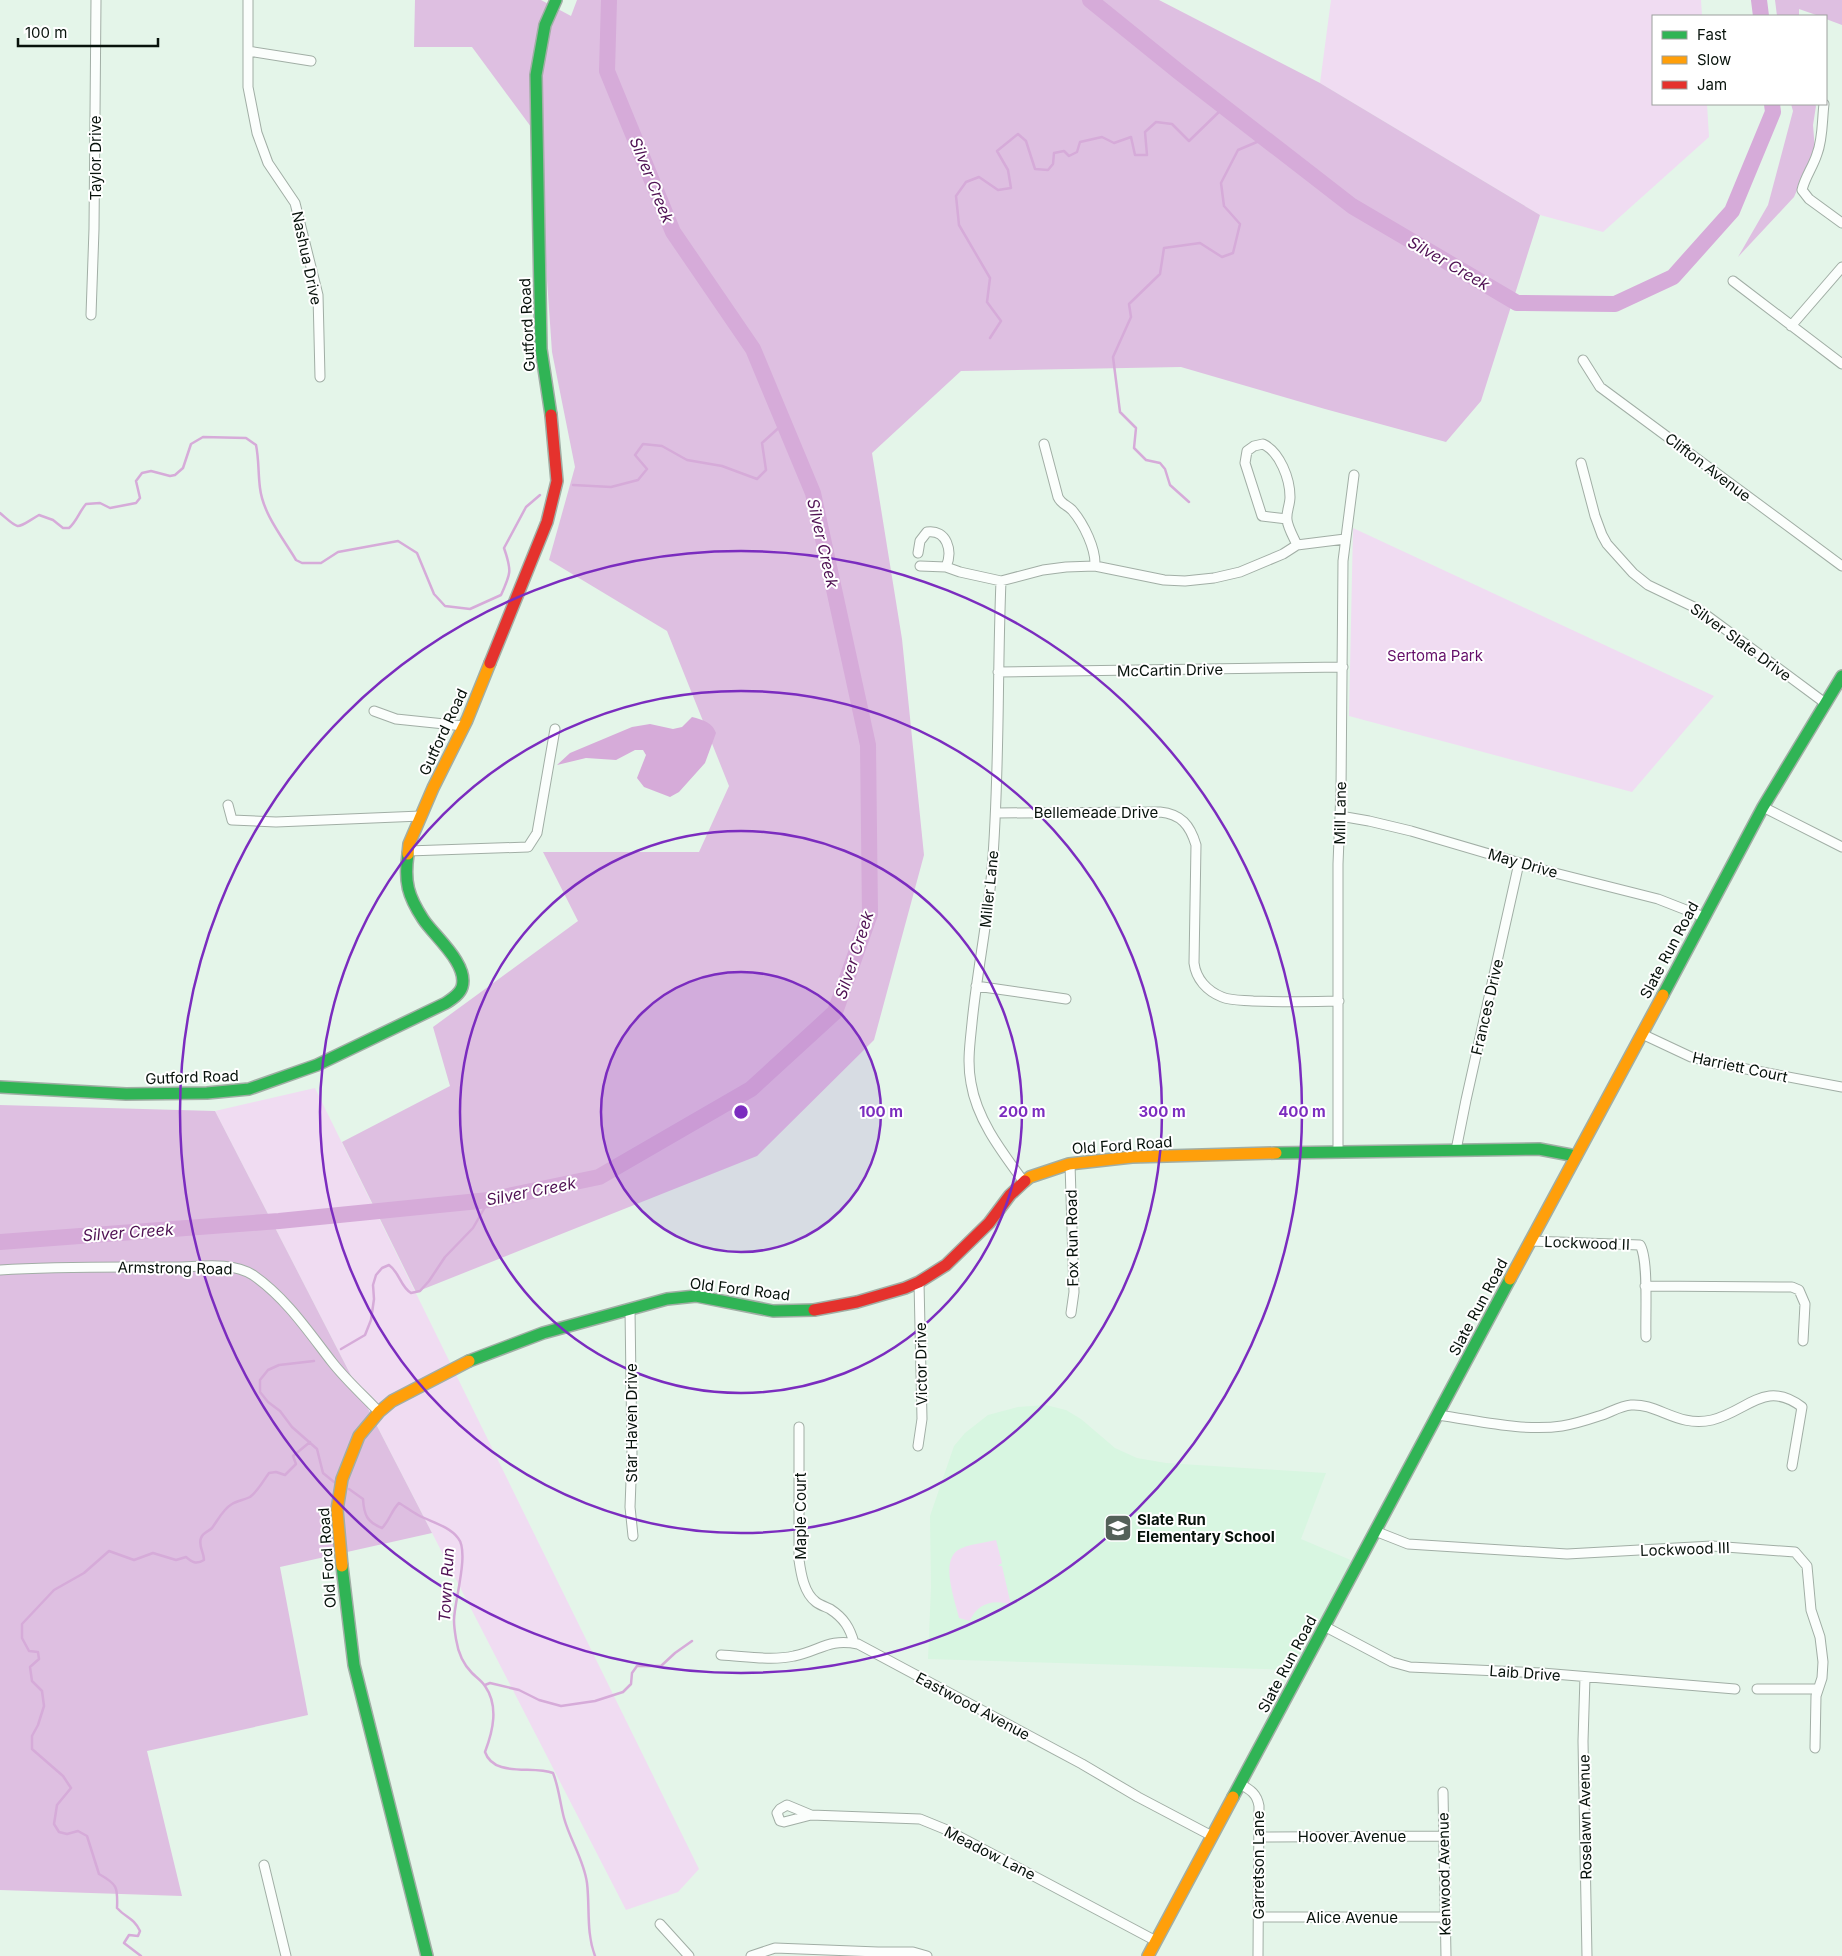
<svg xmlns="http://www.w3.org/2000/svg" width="1842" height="1956" font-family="Inter,sans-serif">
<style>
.built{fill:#d8f6e1}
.green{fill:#f0dcf2}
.forest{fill:#debfe1}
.water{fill:#d6abd9}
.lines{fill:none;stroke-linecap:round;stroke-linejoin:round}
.stream{stroke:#d6abd9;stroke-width:2.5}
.river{stroke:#d6abd9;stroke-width:16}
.street-casing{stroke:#a1aea5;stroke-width:11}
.fast-casing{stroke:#a1aea5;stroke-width:14}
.slow-casing{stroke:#a1aea5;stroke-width:14}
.jam-casing{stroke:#a1aea5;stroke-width:14}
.street{stroke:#fbfefc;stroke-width:9}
.fast{stroke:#30b455;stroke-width:11}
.slow{stroke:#ff9f0a;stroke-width:11}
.jam{stroke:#e5322d;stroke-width:11}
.ring{fill:none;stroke:#7b2cbf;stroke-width:2.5}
.labels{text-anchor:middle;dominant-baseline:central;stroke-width:4;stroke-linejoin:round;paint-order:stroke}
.street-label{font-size:15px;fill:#07120b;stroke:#fff}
.park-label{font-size:15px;fill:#640e69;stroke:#fff}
.poi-label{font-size:15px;font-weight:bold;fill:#07120b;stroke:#fff;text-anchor:start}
.water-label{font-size:16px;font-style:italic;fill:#4f1153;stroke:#fff}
.centre{fill:#7b2cbf;stroke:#fff;stroke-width:2.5}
.ring-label{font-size:15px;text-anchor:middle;font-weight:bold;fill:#7b2cbf;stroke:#fff;stroke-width:4;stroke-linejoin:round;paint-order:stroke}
</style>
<rect width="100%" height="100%" fill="#e4f5e9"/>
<!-- built -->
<path class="built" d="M1046,1405L1066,1410L1081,1419L1115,1448L1137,1458L1166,1463L1326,1473L1301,1539L1353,1561L1294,1670L928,1659L931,1587L930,1516L954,1446L965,1433L988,1415L1018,1407Z"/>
<!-- green -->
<path class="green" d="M1331,0H1701L1702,16H1653V104H1707L1709,137L1603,232L1540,215L1320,83Z
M1353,528L1714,696L1632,792L1349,716Z
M315,1088L699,1869L678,1892L626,1910L215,1111Z
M996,1540L1002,1563L998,1566H1002L1011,1605C994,1598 976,1604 970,1621L959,1618C955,1600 940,1562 958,1550C968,1544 984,1543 996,1540Z"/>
<!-- forest -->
<path class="forest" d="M415,0H541L571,16L577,0H1159L1320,83L1540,215L1481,401L1446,442L1325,409L1181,367L961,371L872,453L902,639L924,855L874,1040L757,1156L416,1292L342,1142L450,1086L433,1027L578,921L543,852H699L729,786L667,631L549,560L575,467L552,352L537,135L472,47H414Z
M1775,0H1842V25L1826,19V16H1819L1799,9V16H1777Z
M1791,104H1815L1816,106L1813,125L1815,150L1794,197L1738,257L1768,205L1793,111Z
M0,1105L215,1111L432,1533L280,1567L308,1715L147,1751L182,1896L0,1890Z"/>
<!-- water -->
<path class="water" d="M692,717C703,720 712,722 716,733L705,763L679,792L670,797L644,787L637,778L646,755L643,750H635L616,760L586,758L557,765L570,753L632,727L650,724L673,729L682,727Z"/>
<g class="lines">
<!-- stream -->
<path class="stream" d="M990,338L1001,321L987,302L990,278L959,225L956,196L966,182L979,177L998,190L1011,188L1008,170L997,151L1018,134L1026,141L1035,169L1048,170L1053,164L1054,153L1064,151L1069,156L1077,152L1080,142L1102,137L1114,143L1131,137L1135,155H1147L1145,132L1156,122L1172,124L1189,141L1224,107
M573,485L611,487L638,480L647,469L635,455L643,444L662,446L687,460L722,466L757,479L766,470L762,443L784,423
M1189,502L1170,485L1165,469L1160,463L1146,460L1134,448L1136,428L1120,412L1113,357L1131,317L1129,304L1160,274L1164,248L1200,243L1222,257L1233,253L1240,224L1224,206L1221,183L1238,150L1264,139
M0,513C21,531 15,529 39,515L53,520L63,528H69C77,521 79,512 86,504L100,503L110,508L136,503L140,498L136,481L142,473L151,471L170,476L175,475L183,468L191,444L203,437L246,438L256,445C259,459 258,473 260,488C263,514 283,538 296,560L302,563H321L338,552L398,541L417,553L434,594L445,606L470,609L501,595C511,573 512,571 504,548L526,507L540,495
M341,1349L365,1335L371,1320L374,1299L373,1285L376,1275L382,1268L389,1265C400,1273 400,1286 411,1293L420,1291L429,1281L445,1257L473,1228L489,1200
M314,1361L279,1365L268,1370L260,1380V1392L268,1402L280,1411L292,1427L317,1449L323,1473L334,1482
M349,1489L363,1499C364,1515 367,1522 382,1528C390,1520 391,1511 399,1503C406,1507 412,1512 418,1515C431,1522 449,1526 458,1538C470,1552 454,1602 454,1620C454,1626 455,1633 456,1639C458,1652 463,1664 472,1673C476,1677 482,1681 485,1686C499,1706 493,1731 485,1752C494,1778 533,1765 553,1773C559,1788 560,1803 564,1818C570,1840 584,1860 587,1883C590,1908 586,1932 595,1956
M485,1685L490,1683L519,1690L539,1700L561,1706L595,1701L623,1692L631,1684L632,1673L637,1666H661L675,1653L692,1641
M141,1956L124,1943L129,1935L138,1936L140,1931C133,1917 127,1919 117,1908C118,1887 117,1884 99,1874L87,1836L78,1831L67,1834L59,1832L54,1824L57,1805L71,1788L63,1776L32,1749V1736L38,1725L44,1706L42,1691L32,1681L30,1667L39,1659L38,1652L29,1651L22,1638V1624L54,1590L84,1573L109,1551L134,1560L153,1553L176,1560L186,1557C192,1562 196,1565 204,1560C204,1552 198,1546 201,1538C203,1532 208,1532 212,1528C218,1520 223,1509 232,1504C237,1501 244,1500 250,1497C258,1491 263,1481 269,1473L276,1472L285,1475L296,1464L293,1456L310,1442"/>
<!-- river -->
<path class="river" d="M1090,0L1179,72L1352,206L1517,303L1615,304L1673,277L1732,211L1773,112L1772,104
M1759,0L1761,16
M0,1242L279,1221L489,1200L599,1177L751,1089L835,1012L870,914L868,745L813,493L753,349L673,232L607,71L609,0"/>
<!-- street casing -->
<g class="street-casing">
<path id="street" d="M248,0V87L257,133L268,163L295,203L318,295L320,377
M248,51L311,61
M1824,104C1822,120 1823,139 1817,154C1813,167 1805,177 1802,190L1809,199L1842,223
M1733,281L1842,364
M91,315L94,229L96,0
M1791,326L1842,267
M1583,360L1600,387L1842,566
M1044,444L1058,497C1061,504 1067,505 1072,510C1084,524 1096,549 1095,566
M1581,463L1595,516L1602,535L1607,544L1633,573L1648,585L1698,609L1825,703
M1287,519L1262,516L1245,463L1247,451L1254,446L1263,444C1280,452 1290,479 1290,497C1290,505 1286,512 1287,520C1288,528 1294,538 1297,545
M918,553L920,541L927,532C947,529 953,551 946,567
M920,566L946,567L960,572L1001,581L1043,570L1066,567L1095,566L1164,580L1185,581L1214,578L1240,572L1283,554L1297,545L1345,539
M1001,581C997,677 1000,773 992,869C988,920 977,971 972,1023C970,1043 967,1063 971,1083C977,1120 1002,1152 1024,1182
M998,672L1343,667
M374,711L396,719L464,726
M228,805L232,820L276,822L421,816
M1763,807L1842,847
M996,813L1160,812C1181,814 1190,825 1196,845L1194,963C1196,979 1207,991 1222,997C1232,1001 1243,1000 1253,1001C1282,1002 1310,1002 1339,1001
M1340,816L1369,821L1411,831L1547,871L1658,899L1704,917
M408,851L528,847L537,833L555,729
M976,986L1066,999
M1642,1034L1691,1057L1714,1063L1842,1087
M1456,1150L1466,1100L1519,863
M1338,1151V864L1341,790L1343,561L1354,475
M1070,1164L1074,1292L1071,1313
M1530,1241L1640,1245C1649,1259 1645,1318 1646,1337
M0,1270C58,1266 116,1267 175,1267C199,1267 231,1261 253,1275C286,1298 308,1331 332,1362C346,1380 363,1395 379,1412
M1645,1286L1792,1287L1799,1290L1805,1304L1803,1341
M630,1309L632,1455L630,1507L633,1536
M1437,1415C1476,1420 1523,1432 1562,1426C1574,1424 1587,1420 1599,1416C1610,1413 1619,1406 1631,1405C1658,1403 1678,1428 1712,1420C1748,1411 1765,1379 1802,1407L1792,1466
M799,1427V1560C801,1574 804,1593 816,1602C820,1605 826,1607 830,1609C844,1618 850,1628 854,1643
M918,1446L922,1419L919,1282
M1375,1531L1408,1544L1567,1554L1712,1546L1795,1552L1807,1566L1811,1610L1820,1637L1823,1662L1822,1678L1816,1696L1815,1748
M1324,1626L1392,1662L1410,1667L1542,1673L1735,1689
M721,1655C744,1656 771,1661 794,1656C820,1651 828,1638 858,1644L1082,1764L1138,1797L1212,1836
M1585,1677L1583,1741L1587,1956
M1757,1689H1818
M1240,1784C1251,1790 1257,1794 1259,1806L1258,1956
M1443,1792L1446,1956
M787,1805L811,1815L784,1822L780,1821L777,1813L780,1809Z
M811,1815L920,1819L947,1830L1156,1941
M1259,1837L1444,1836
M264,1865L286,1956
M1258,1917H1446
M660,1924L689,1956
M751,1956L775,1948L878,1952H913L927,1956"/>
</g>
<!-- fast casing -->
<g class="fast-casing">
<path id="fast" d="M551,415L541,349L536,75L545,25L556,0
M1663,995L1763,807L1842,676
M0,1087L126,1094L207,1093L249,1089L317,1065L446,1003C452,999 460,994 462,987C469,964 434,936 423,919C408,896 404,882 408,854
M1276,1153L1539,1149L1576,1156
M469,1361L543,1333L667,1299L696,1296L773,1311L814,1310
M342,1566L354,1665L427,1956
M1233,1797L1510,1279"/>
</g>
<!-- slow casing -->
<g class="slow-casing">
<path id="slow" d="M408,854L409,844L433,788L467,720L490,663
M1025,1181L1030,1177L1069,1164L1132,1157L1276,1153
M1510,1279L1663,995
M342,1566L337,1510L342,1479L359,1436L379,1412L392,1401L469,1361
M1148,1956L1233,1797"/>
</g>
<!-- jam casing -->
<g class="jam-casing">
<path id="jam" d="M490,663L547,522L557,481L551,415
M814,1310L857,1302L905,1288L919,1282L946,1265L989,1223L1010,1195L1025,1181"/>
</g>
<!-- street -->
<use href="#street" class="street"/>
<!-- fast -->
<use href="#fast" class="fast"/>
<!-- slow -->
<use href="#slow" class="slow"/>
<!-- jam -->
<use href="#jam" class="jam"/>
</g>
<!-- distance rings -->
<circle cx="741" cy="1112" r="140" fill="#7b2cbf" fill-opacity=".12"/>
<g class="ring">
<circle cx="741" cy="1112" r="140"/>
<circle cx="741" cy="1112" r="281"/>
<circle cx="741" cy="1112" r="421"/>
<circle cx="741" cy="1112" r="561"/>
</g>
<!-- icons -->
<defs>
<g id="school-square" transform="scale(1.4375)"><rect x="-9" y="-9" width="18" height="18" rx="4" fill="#546159" stroke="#fff"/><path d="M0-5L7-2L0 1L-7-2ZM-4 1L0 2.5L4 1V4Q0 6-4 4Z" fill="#fff"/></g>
</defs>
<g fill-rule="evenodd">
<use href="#school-square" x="1118" y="1528"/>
</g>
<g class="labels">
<!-- street labels -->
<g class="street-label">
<text transform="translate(95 158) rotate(-90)">Taylor Drive</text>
<text transform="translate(307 258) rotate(78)">Nashua Drive</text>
<text transform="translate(527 325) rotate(-93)">Gutford Road</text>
<text transform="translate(1708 467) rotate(37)">Clifton Avenue</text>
<text transform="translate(1741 642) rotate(36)">Silver Slate Drive</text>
<text transform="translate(1170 670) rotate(-1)">McCartin Drive</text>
<text transform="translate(443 732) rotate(-65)">Gutford Road</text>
<text x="1096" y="812">Bellemeade Drive</text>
<text transform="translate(1340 813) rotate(-89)">Mill Lane</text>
<text transform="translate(1523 863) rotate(16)">May Drive</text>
<text transform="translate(989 889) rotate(-84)">Miller Lane</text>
<text transform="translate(1669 950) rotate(-62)">Slate Run Road</text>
<text transform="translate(1487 1007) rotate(-77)">Frances Drive</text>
<text transform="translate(1740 1067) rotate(12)">Harriett Court</text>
<text transform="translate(192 1077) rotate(-2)">Gutford Road</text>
<text transform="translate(1122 1145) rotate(-4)">Old Ford Road</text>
<text transform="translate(1072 1238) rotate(-91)">Fox Run Road</text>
<text transform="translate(1587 1243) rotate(2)">Lockwood II</text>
<text transform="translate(175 1268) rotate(1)">Armstrong Road</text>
<text transform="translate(740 1289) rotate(7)">Old Ford Road</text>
<text transform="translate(1478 1307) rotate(-62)">Slate Run Road</text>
<text transform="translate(921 1364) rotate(-91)">Victor Drive</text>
<text transform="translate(631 1423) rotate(-90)">Star Haven Drive</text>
<text transform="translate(800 1516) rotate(-90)">Maple Court</text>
<text transform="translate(1685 1549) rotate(-2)">Lockwood III</text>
<text transform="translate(327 1558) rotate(-94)">Old Ford Road</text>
<text transform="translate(1287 1664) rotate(-62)">Slate Run Road</text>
<text transform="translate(1525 1673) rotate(4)">Laib Drive</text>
<text transform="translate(973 1706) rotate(28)">Eastwood Avenue</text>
<text transform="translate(1585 1817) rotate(-91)">Roselawn Avenue</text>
<text x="1352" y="1836">Hoover Avenue</text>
<text transform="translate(990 1853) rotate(27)">Meadow Lane</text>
<text transform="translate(1258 1865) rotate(-90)">Garretson Lane</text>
<text transform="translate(1444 1874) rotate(-91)">Kenwood Avenue</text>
<text x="1352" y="1917">Alice Avenue</text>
</g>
<!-- park labels -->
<g class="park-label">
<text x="1435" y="655">Sertoma Park</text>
</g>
<!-- poi labels -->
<g class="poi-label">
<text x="1137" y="1519">Slate Run<tspan x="1137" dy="17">Elementary School</tspan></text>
</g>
<!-- water labels -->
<g class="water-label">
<text transform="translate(652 180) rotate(68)">Silver Creek</text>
<text transform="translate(1449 263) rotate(30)">Silver Creek</text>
<text transform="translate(823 543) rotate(77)">Silver Creek</text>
<text transform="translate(854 955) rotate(-72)">Silver Creek</text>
<text transform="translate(531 1191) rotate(-11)">Silver Creek</text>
<text transform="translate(128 1232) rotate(-4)">Silver Creek</text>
<text transform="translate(446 1585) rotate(-87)">Town Run</text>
</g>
</g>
<circle cx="741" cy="1112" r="8" class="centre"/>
<g class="ring-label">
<text x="881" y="1117">100 m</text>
<text x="1022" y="1117">200 m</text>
<text x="1162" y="1117">300 m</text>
<text x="1302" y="1117">400 m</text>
</g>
<!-- legend -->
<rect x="1652" y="15" width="175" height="90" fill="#ffffff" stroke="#9ca09d"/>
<rect x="1662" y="31" width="25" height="8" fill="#30b455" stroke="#9ca09d"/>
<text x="1697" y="40" font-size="15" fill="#07120b">Fast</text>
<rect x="1662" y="56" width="25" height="8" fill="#ff9f0a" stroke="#9ca09d"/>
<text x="1697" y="65" font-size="15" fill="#07120b">Slow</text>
<rect x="1662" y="81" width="25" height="8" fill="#e5322d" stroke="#9ca09d"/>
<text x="1697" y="90" font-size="15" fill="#07120b">Jam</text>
<!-- scale -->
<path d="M18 38v8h140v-8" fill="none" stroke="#07120b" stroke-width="2.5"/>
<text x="25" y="38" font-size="15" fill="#07120b" stroke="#ffffff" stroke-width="4" paint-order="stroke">100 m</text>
</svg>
